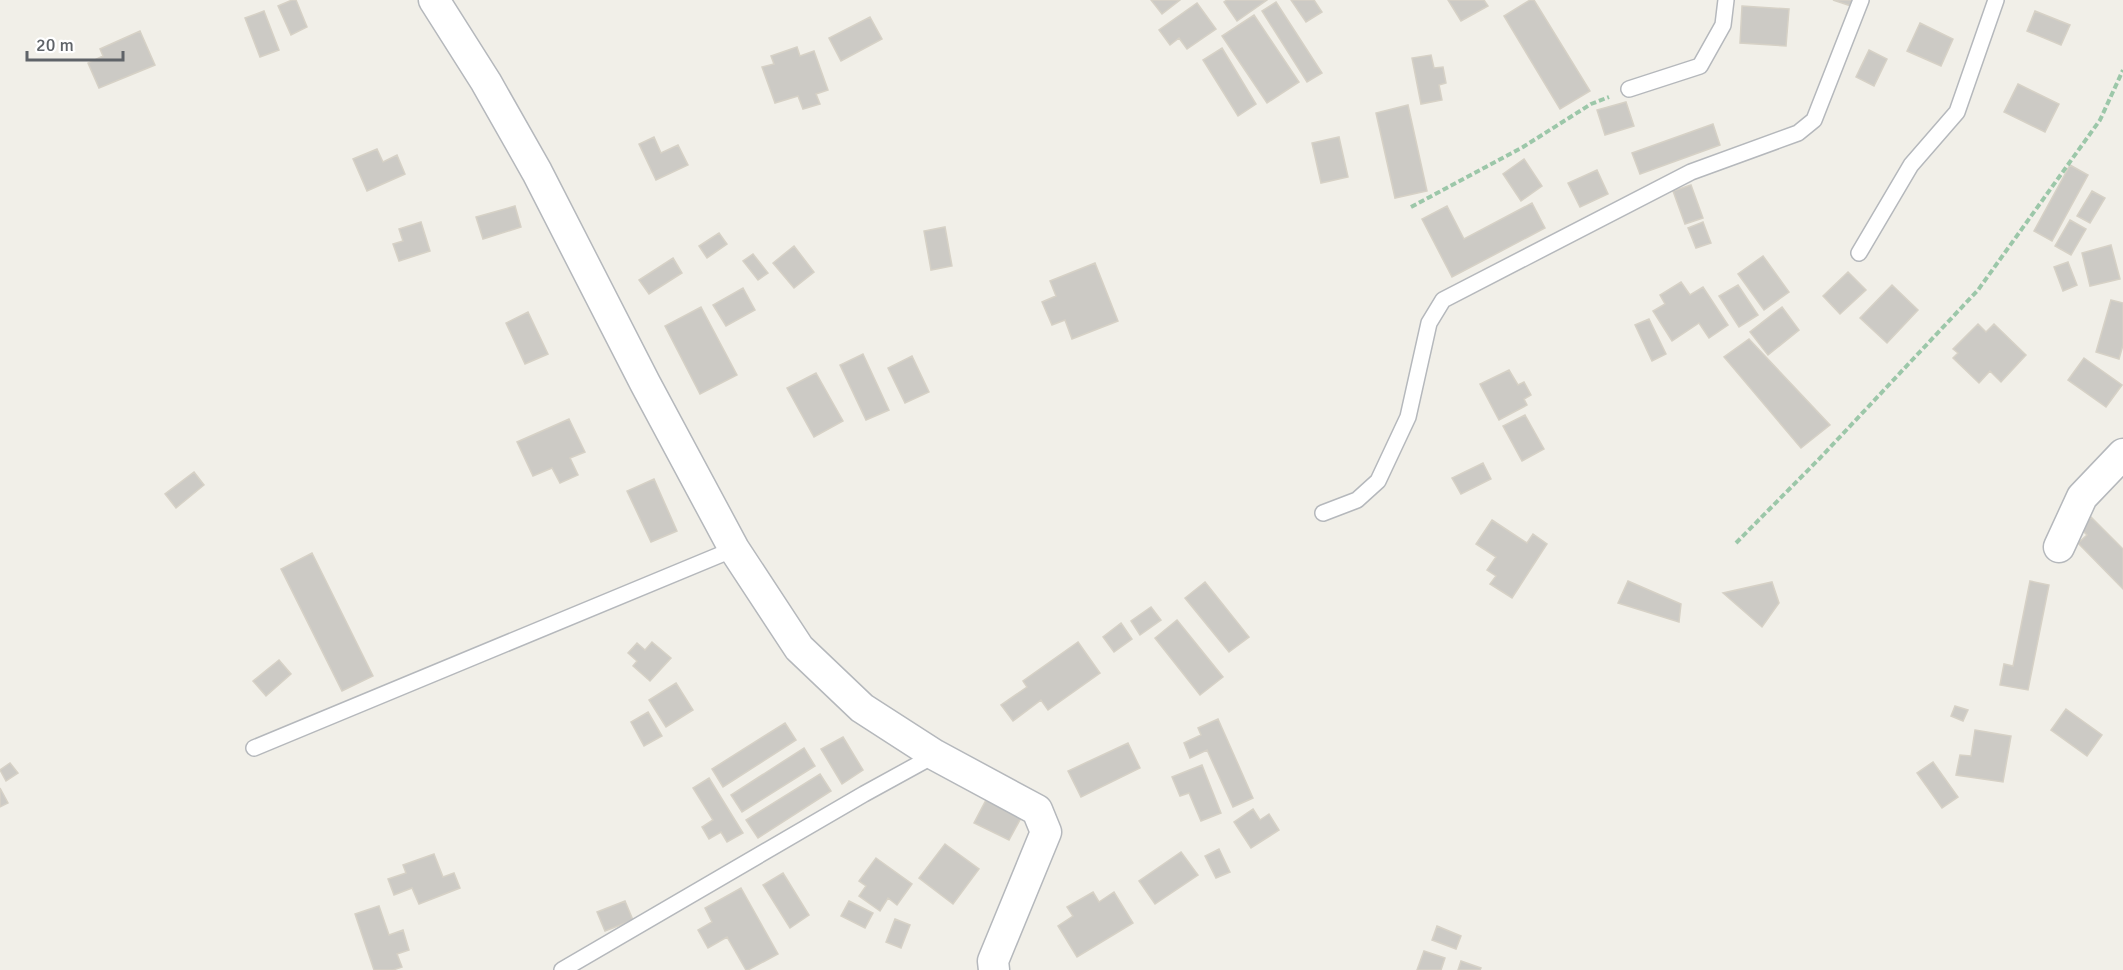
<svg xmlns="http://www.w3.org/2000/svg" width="2123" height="970" font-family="Signika,sans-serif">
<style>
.building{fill:#cccac5;stroke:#d6d1c6;stroke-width:1.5}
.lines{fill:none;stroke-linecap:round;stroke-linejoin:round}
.lane-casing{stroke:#b5b8bc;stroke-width:18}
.street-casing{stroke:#b5b8bc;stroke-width:33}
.path{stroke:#9cc7a9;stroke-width:4;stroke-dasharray:6 3;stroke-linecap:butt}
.lane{stroke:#fff;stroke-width:15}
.street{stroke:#fff;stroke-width:30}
</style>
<rect width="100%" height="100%" fill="#f1efe8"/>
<!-- building -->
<path class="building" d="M292,0H296L307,27L291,35L278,6Z
M1151,0H1180L1162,14Z
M1227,0H1267L1237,21L1224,2Z
M1291,0H1314L1322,12L1306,22Z
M1448,0H1484L1488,6L1461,21Z
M1530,0H1534L1590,91L1560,109L1504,16Z
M1833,0H1853L1851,6Z
M1276,2L1322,73L1307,82L1262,11Z
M1197,3L1216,29L1187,49L1179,38L1170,45L1159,30Z
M1742,6L1789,9L1786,46L1740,43Z
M264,11L279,50L260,57L245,18Z
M2035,11L2070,25L2061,45L2027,31Z
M1254,15L1299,82L1267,103L1222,36Z
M870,17L882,39L841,61L829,38Z
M1920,23L1953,39L1941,66L1907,51Z
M140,31L155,65L99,88L88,63L103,56L100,49Z
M797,47L800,56L814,51L828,90L816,94L820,104L803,109L798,96L775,103L762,67L774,64L771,56Z
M1222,48L1256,104L1238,116L1203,60Z
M1869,50L1887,59L1874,86L1856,77Z
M1431,55L1434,68L1443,67L1446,83L1439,85L1442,100L1421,104L1412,58Z
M2018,84L2059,104L2045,132L2004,112Z
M1626,102L1634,126L1605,135L1597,110Z
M1408,105L1427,191L1395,198L1376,113Z
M1713,124L1720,145L1640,174L1632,153Z
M654,137L661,153L678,145L688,165L656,180L639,144Z
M1339,137L1348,177L1321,183L1312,143Z
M377,149L383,162L397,155L405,174L367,191L353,159Z
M1524,159L1542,186L1521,201L1503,174Z
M2070,165L2088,175L2052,241L2034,231Z
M1597,170L1608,194L1580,207L1568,183Z
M1691,185L1703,218L1685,224L1673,191Z
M2092,191L2105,198L2090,223L2077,216Z
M1532,203L1545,228L1452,277L1422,219L1447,206L1464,239Z
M515,206L521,227L483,239L476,217Z
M2070,220L2086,229L2071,255L2055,246Z
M421,222L430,251L399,261L393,244L403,241L399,229Z
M1703,222L1711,243L1696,248L1688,228Z
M945,227L952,266L931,270L924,231Z
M719,233L727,244L707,258L699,246Z
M2111,245L2120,279L2090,286L2082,253Z
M794,246L814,272L794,288L773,263Z
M753,254L768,273L758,280L743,261Z
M1763,256L1789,292L1764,310L1738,274Z
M673,258L682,273L649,294L639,280Z
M2068,262L2077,285L2063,291L2054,267Z
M1095,263L1118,321L1072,339L1065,320L1052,325L1042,302L1056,296L1050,281Z
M1848,272L1866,290L1840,314L1823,296Z
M1681,282L1690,295L1703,287L1728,325L1709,338L1699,323L1672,341L1653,311L1665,304L1660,295Z
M1738,285L1758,315L1739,327L1719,296Z
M1892,285L1918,310L1887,343L1860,318Z
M743,288L755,310L726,326L713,305Z
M2111,300L2123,303V345L2119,359L2096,352Z
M701,307L737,375L700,394L665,326Z
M1782,307L1799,330L1768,355L1750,332Z
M528,312L548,354L525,364L506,323Z
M1649,319L1666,354L1652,361L1635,325Z
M1978,324L1986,332L1994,324L2026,355L2001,382L1990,371L1979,383L1953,358L1958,353L1953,349Z
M1749,339L1830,425L1801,448L1724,357Z
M863,354L889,410L866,420L840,365Z
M912,356L929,392L905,403L888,368Z
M2084,358L2122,385L2106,407L2068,380Z
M1509,370L1518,385L1524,382L1531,395L1524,399L1527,405L1499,420L1480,384Z
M816,373L843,421L814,437L787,388Z
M1525,415L1544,449L1522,461L1503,426Z
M569,419L585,452L570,458L578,475L560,483L552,468L533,476L517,442Z
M1483,463L1491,479L1461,494L1452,478Z
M194,472L204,485L176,508L165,494Z
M654,479L677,531L651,542L627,491Z
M2091,517L2123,549V589L2078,543L2087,535L2080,528Z
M1492,520L1527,543L1533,534L1547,544L1512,598L1490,584L1496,576L1487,570L1496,557L1476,544Z
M312,553L373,676L342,691L281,569Z
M1628,581L1681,604L1679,622L1618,603Z
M2030,581L2049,585L2028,690L2000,685L2004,664L2013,666Z
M1205,582L1249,637L1229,652L1185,598Z
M1772,582L1779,603L1762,627L1723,593Z
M1151,607L1161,620L1140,635L1131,621Z
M1177,620L1223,677L1200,695L1155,638Z
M1121,623L1132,639L1114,652L1103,637Z
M652,642L671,658L650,681L633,666L637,661L628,653L637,643L645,650Z
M1078,642L1100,673L1048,710L1041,700L1013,721L1001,705L1027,687L1023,681Z
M279,660L291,674L266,696L253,681Z
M676,683L693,710L666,727L649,700Z
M1955,706L1968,710L1963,721L1951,716Z
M2066,709L2102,735L2087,756L2051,730Z
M648,712L662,736L644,746L631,722Z
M1218,719L1253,798L1233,807L1207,750L1190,758L1184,743L1201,735L1198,728Z
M785,723L796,740L723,787L712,769Z
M1975,730L2011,736L2003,782L1956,775L1960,755L1971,756Z
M843,737L863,770L842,784L821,749Z
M1128,743L1140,768L1081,797L1068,771Z
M804,748L815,766L742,812L731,795Z
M1933,762L1958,797L1942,808L1917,773Z
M10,763L18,773L6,781L0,770Z
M1202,765L1221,813L1201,821L1189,793L1180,796L1172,777Z
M820,774L831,791L758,838L746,820Z
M709,778L743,833L727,842L721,832L709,839L702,827L713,820L693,788Z
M0,788L8,803L0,807Z
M986,800L1021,818L1009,840L974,823Z
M1253,809L1260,820L1269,814L1279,830L1251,848L1234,822Z
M945,844L979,869L953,904L919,878Z
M1219,849L1230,872L1216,878L1205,856Z
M1181,852L1198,875L1155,904L1139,881Z
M434,854L443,877L454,873L460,888L419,904L412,888L394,895L388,879L406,873L403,865Z
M876,858L912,884L897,905L888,898L880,911L859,896L866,886L859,881Z
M783,873L809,915L790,928L763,885Z
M741,888L778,954L748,970H746L727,937L708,948L698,930L712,922L705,908Z
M1093,892L1099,902L1114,892L1133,923L1077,957L1058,926L1073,916L1067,907Z
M625,901L633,920L605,931L597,912Z
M849,901L873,913L865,928L841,916Z
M379,906L389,935L403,930L409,950L397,954L402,967L393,970H374L355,914Z
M895,919L910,925L901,948L886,942Z
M1437,926L1461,936L1456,949L1432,940Z
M1424,951L1445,958L1441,970H1417Z
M1461,961L1481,968L1480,970H1458Z"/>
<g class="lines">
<!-- lane casing -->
<g class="lane-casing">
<path id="lane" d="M1629,89L1700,66L1723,25L1726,0
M1859,253L1911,165L1957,112L1996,0
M1323,513L1357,500L1378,481L1408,417L1429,323L1443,300L1691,172L1798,133L1814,120L1861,0
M254,748L734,549
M562,970L864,794L935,755"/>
</g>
<!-- street casing -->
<g class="street-casing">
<path id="street" d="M434,0L486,82L537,172L645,383L734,549L799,648L862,708L935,755L1037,810L1046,832L993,961L994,970
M2059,547L2082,497L2123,454"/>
</g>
<!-- path -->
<path class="path" d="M1411,207L1523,147L1591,104L1609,97
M1736,543L1821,457L1978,290L2100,120L2123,70"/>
<!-- lane -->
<use href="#lane" class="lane"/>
<!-- street -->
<use href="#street" class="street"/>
</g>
<!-- scale -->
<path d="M27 51v9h96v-9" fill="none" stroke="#5f6368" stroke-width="3"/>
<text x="36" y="51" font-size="18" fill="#5f6368" stroke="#ffffff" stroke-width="4.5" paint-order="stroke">20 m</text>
</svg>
